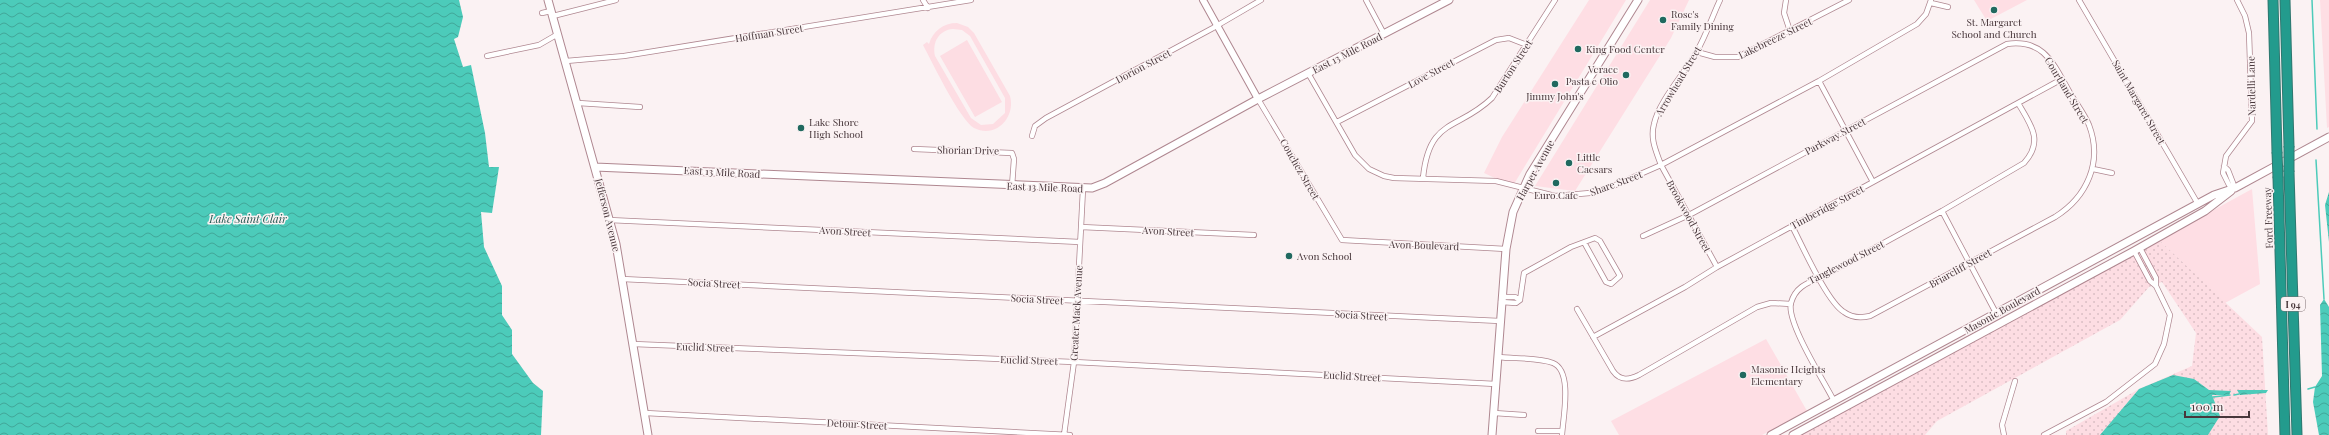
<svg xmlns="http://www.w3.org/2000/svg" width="2329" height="435" font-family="'Playfair Display',serif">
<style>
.built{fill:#fedee4}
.grass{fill:url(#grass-dots)}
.garden{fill:#fddde3;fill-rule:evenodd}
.water{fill:url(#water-waves)}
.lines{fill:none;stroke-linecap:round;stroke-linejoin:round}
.stream{stroke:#4ccbba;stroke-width:1.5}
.minor-casing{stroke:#af8790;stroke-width:6}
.tertiary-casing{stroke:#af8790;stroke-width:8}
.secondary-casing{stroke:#af8790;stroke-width:9}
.motorway-casing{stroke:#307870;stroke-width:11}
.minor{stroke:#fff;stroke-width:4.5}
.tertiary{stroke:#fff;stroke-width:6}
.secondary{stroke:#fff;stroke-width:7}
.motorway{stroke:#239b8d;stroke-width:9}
.motorway-bridge-casing{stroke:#307870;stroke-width:11;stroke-linecap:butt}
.motorway-bridge{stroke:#239b8d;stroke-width:9}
.poi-dot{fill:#20695f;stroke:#fbf2f3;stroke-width:1.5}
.labels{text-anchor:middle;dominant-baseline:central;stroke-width:3;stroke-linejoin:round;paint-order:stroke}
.shield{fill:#fbf2f3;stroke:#7e6f72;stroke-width:1}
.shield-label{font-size:9px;font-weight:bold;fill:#48373b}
.poi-label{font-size:10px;fill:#48373b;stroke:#fbf2f3;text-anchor:start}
.street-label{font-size:10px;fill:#48373b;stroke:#fbf2f3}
.water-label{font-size:11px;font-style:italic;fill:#265a53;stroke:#fbf2f3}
</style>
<defs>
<pattern id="grass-dots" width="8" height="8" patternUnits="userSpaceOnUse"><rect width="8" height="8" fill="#fddde3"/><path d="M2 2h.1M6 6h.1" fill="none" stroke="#dabec4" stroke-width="1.8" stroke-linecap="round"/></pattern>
<pattern id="water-waves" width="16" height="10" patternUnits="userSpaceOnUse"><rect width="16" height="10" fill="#4ccbba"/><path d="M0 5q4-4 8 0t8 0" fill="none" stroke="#41a698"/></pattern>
</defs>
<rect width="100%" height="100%" fill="#fbf2f3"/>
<!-- built -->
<path class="built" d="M1589,0H1626L1514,184L1499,180L1484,173L1502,137Z
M1650,0H1689L1671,38L1575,191L1535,186Z
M1974,0H2027L1987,21Z
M2320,0H2329V127L2327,128Z
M2252,189L2260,284L2225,303L2159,240Z
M1766,339L1807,411L1762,435H1619L1611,421Z"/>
<!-- grass -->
<path class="grass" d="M2159,240L2262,337L2268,435H2066V431L2139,389L2192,366L2196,333L2162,282L2149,287L2120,320L1937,421L1925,435H1801Z"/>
<!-- garden -->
<path class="garden" d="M957,23L968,27L974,33L1010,96C1016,117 996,139 974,128C960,120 932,62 923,45L927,42L929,44C933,31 943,23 957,23ZM953,29L962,30L970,36L1005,98V113L993,124L981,125L971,118L935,56C932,42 939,30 953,29Z
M967,40L1002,102L975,117L940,56Z"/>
<!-- water -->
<path class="water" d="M0,0H459L463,17L458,37L454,39L463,67L471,65L485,133L489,167H499L492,213L481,212L484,247L502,286V315L512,330V354L533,383L543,391L541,435H0Z
M2329,192V242L2325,205Z
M2324,299L2329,307V435H2319L2313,402L2315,387L2322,376L2320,305Z
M2173,375L2194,379L2209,390L2231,391L2229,395H2212L2220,416L2208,435H2100L2139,389Z
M2237,390H2268L2266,393L2240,395Z"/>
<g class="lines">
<!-- stream -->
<path class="stream" d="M2312,0L2317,129
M2316,160L2324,299
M2308,389L2315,387
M2234,395L2239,394
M2213,397L2230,395"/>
<!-- minor casing -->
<g class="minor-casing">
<path id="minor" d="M923,0L928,8
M1366,0L1384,34
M1786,0L1784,13L1790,31
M2079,0L2198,204
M1931,3L1948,7
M542,13L551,11
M553,16L616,0
M1697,52L1715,57H1738L1849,0
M487,56L539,45L558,34
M566,61L624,56L971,0
M1308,73L1355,155L1369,169L1384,176L1394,178L1496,181L1555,196L1590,193L1613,186L1661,165L1819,81L1917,24L1926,14L1931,0
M1819,81L1873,182
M1258,99L1342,240L1506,249
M578,103L640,107
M1337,122L1496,40L1509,38L1527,45
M1032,136L1035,126L1046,118L1213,28L1261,0
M914,149L1012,153L1014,159L1012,186
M2224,166L2228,170L2235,188
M2093,169L2112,173
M1423,178C1429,117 1458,131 1492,98L1555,0
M2235,188L2229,185L2223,173L2226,156L2252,121L2249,33L2245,16L2237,0
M1942,211L1996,313
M609,220L1080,242
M1081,227L1254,235
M1643,236L1689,215L2007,44C2044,39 2053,63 2069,91C2075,102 2084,113 2089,125C2103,162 2087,197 2055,217L1870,316C1861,318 1852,318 1844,312C1827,302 1802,245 1792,226
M2134,251L2150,281L2156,286V278L2140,248
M1717,267L1661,165C1656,151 1650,139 1654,124C1659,101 1684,74 1696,53C1706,36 1712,17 1720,0
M622,279L1500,321
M1520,300L1524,273L1571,247L1595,238L1600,241L1620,276L1611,284L1606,282L1585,244
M1501,302L1516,303L1520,300L1515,297H1502
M1577,309L1613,371C1620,381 1629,380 1639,375L1757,307L1771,303L1791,304
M1593,337L1685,287L1717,267L2062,79
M633,344L1074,362L1496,384
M1498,357C1514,359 1537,357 1553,363C1573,371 1563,418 1562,435
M1834,401C1824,381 1786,322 1791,303C1795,288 1806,283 1820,278L1942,211L2024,163C2044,141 2031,125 2018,103
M645,413L1070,435
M1494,413L1524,415
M1538,431H1562
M1064,435L1074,362L1083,189
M2004,435L2002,425L2015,381
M2044,435L2106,402L2155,364L2164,344L2170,315L2156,286"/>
</g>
<!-- tertiary casing -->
<g class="tertiary-casing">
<path id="tertiary" d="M1203,0L1258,99"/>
</g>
<!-- secondary casing -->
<g class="secondary-casing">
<path id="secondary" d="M548,0L616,244L648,435
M595,167L1092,188L1105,183L1258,99L1449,0
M1492,435L1506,249L1513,212L1530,174L1638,0
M1771,435L2214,195L2235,188L2329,137
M1793,435L2134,251L2205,211L2231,191"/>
</g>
<!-- motorway casing -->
<g class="motorway-casing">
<path id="motorway" d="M2273,0L2277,152
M2285,0L2289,146
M2289,172L2297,435
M2278,178L2285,435"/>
</g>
<!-- minor -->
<use href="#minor" class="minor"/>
<!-- tertiary -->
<use href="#tertiary" class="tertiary"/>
<!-- secondary -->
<use href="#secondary" class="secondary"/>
<!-- motorway -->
<use href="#motorway" class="motorway"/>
<!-- motorway-bridge casing -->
<g class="motorway-bridge-casing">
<path id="motorway-bridge" d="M2289,146V172
M2277,152L2278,178"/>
</g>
<!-- motorway-bridge -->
<use href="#motorway-bridge" class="motorway-bridge"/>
</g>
<!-- markers -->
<g class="poi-dot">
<circle cx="1994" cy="10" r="4"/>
<circle cx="1663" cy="20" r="4"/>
<circle cx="1578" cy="49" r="4"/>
<circle cx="1626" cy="75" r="4"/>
<circle cx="1555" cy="84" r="4"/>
<circle cx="801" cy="128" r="4"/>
<circle cx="1569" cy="163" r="4"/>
<circle cx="1556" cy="183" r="4"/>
<circle cx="1289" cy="256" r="4"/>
<circle cx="1743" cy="375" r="4"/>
</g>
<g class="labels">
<!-- shield labels -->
<rect class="shield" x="2281" y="297" width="24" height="14" rx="3"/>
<g class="shield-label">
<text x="2293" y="304">I 94</text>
</g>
<!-- poi labels -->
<g class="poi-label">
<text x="1671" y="14">Rose's<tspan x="1671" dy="12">Family Dining</tspan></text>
<text x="1994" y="22" text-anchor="middle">St. Margaret<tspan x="1994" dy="12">School and Church</tspan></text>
<text x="1586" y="49">King Food Center</text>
<text x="1618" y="69" text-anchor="end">Verace<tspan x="1618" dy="12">Pasta e Olio</tspan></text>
<text x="1555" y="96" text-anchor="middle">Jimmy John's</text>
<text x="809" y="122">Lake Shore<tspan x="809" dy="12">High School</tspan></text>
<text x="1577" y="157">Little<tspan x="1577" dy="12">Caesars</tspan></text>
<text x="1556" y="195" text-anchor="middle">Euro Cafe</text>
<text x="1297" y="256">Avon School</text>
<text x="1751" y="369">Masonic Heights<tspan x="1751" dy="12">Elementary</tspan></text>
</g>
<!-- street labels -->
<g class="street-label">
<text transform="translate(769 33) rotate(-9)">Hoffman Street</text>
<text transform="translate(1775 38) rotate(-26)">Lakebreeze Street</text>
<text transform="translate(1347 53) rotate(-27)">East 13 Mile Road</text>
<text transform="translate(1143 66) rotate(-28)">Dorion Street</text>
<text transform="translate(1513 66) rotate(-57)">Burton Street</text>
<text transform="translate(1431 73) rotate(-28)">Love Street</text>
<text transform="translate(1678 81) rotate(-59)">Arrowhead Street</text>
<text transform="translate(2251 86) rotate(-91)">Nardelli Lane</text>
<text transform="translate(2067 90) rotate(59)">Courtland Street</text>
<text transform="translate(2139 102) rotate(60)">Saint Margaret Street</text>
<text transform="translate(1835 136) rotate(-28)">Parkway Street</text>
<text transform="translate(968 150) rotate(1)">Shorian Drive</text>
<text transform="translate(1300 169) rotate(60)">Couchez Street</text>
<text transform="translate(1535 170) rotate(-61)">Harper Avenue</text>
<text transform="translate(722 172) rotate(3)">East 13 Mile Road</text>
<text transform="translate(1616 183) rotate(-20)">Share Street</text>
<text transform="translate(1045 187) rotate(2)">East 13 Mile Road</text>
<text transform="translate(1827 207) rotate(-28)">Timberidge Street</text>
<text transform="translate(608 215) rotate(76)">Jefferson Avenue</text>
<text transform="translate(1689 216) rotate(61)">Brookwood Street</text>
<text transform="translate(2268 218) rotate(-92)">Ford Freeway</text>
<text transform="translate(845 231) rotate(3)">Avon Street</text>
<text transform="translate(1168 231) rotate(3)">Avon Street</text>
<text transform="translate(1424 245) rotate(2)">Avon Boulevard</text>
<text transform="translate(1846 262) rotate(-27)">Tanglewood Street</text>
<text transform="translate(1960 268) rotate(-29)">Briarcliff Street</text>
<text transform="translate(714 283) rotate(3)">Socia Street</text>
<text transform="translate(1037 299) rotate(3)">Socia Street</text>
<text transform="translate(2002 310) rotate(-29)">Masonic Boulevard</text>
<text transform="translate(1076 313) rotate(-87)">Greater Mack Avenue</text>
<text transform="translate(1361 315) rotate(3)">Socia Street</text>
<text transform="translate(705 347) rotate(2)">Euclid Street</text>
<text transform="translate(1029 360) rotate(2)">Euclid Street</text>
<text transform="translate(1352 376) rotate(3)">Euclid Street</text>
<text transform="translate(857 424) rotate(3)">Detour Street</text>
</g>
<!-- water labels -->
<g class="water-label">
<text x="248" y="218">Lake Saint Clair</text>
</g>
</g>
<!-- scale -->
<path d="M2185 411v6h64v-6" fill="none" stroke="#48373b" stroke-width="2"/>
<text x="2191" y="411" font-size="12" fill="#48373b" stroke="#fbf2f3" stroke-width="3" paint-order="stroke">100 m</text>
</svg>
